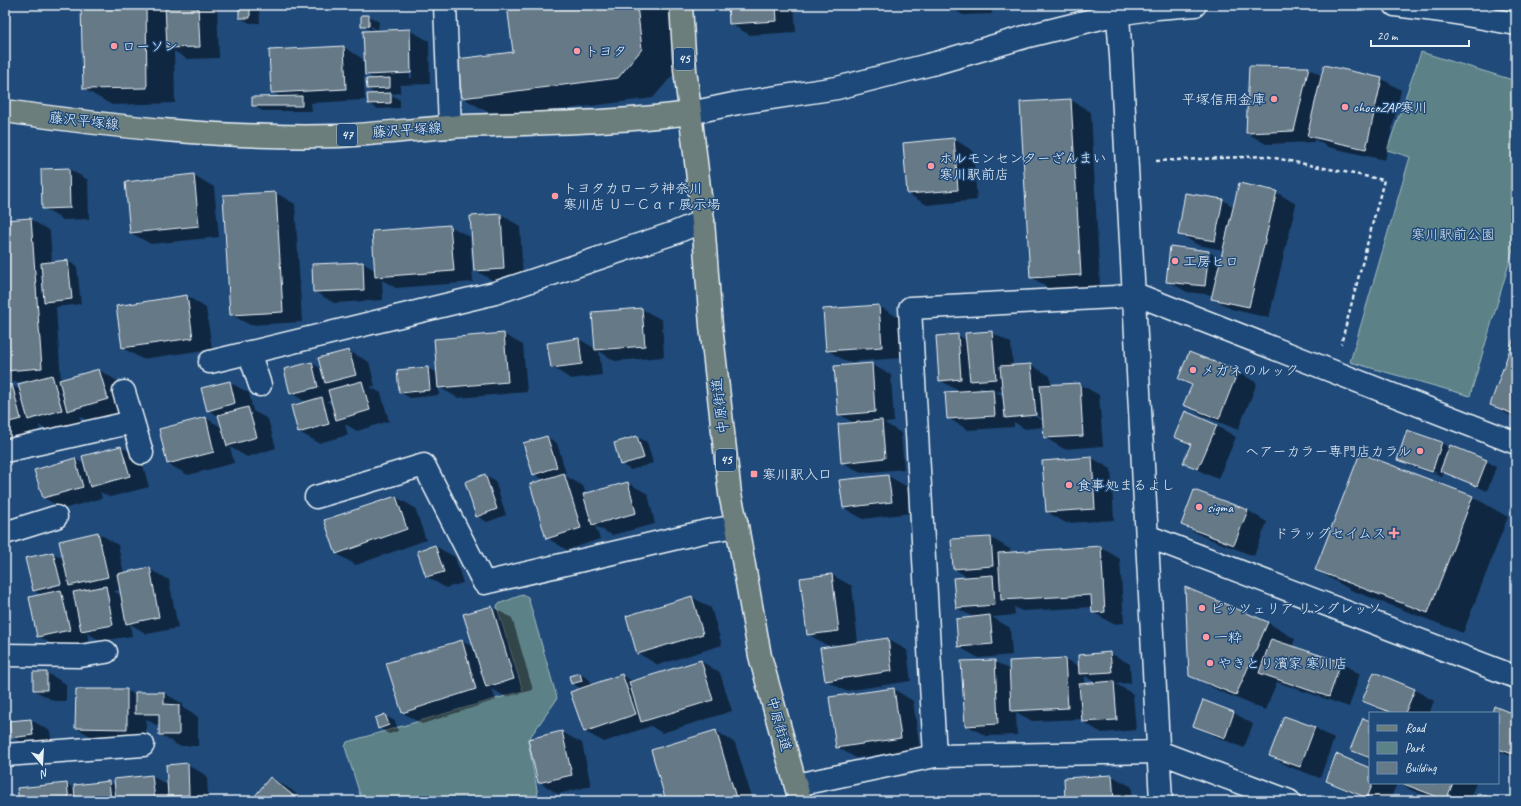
<svg xmlns="http://www.w3.org/2000/svg" width="1521" height="806" font-family="Caveat,'Klee One',sans-serif">
<style>
.green{fill:#5b8287;stroke:#a2bac0}
.shadow{fill:#0007;fill-rule:evenodd}
.building{fill:#667987;stroke:#e8f1f8}
.lines{fill:none;stroke-linecap:round;stroke-linejoin:round}
.minor-casing{stroke:#e8f1f8;stroke-width:25}
.major-casing{stroke:#e8f1f8;stroke-width:25}
.path{stroke:#e8f1f8;stroke-width:2.5;stroke-dasharray:4 3;stroke-linecap:butt}
.minor{stroke:#1f4a7a;stroke-width:22}
.major{stroke:#6c7e7c;stroke-width:22}
.poi-dot{fill:#ff9aa2;stroke:#1f4a7a;stroke-width:1.5}
.labels{text-anchor:middle;dominant-baseline:central;stroke-width:3;stroke-linejoin:round;paint-order:stroke}
.shield{fill:#1f4a7a;stroke:#acbfd2;stroke-width:1}
.shield-label{font-size:13px;font-weight:bold;fill:#e8f1f8}
.poi-label{font-size:14px;fill:#e8f1f8;stroke:#1f4a7a;text-anchor:start}
.street-label{font-size:14px;fill:#e8f1f8;stroke:#1f4a7a}
.park-label{font-size:14px;fill:#d3e0e7;stroke:#1f4a7a}
</style>
<rect width="100%" height="100%" fill="#1f4a7a"/>
<filter id="ink" filterUnits="userSpaceOnUse"><feTurbulence type="fractalNoise" baseFrequency=".025" numOctaves="2"/><feDisplacementMap in="SourceGraphic" scale="8" xChannelSelector="R" yChannelSelector="G"/><feConvolveMatrix kernelMatrix="1 2 1 2 8 2 1 2 1" color-interpolation-filters="sRGB"/></filter>
<g filter="url(#ink)">
<!-- green -->
<path class="green" d="M1421,52L1516,81V240L1470,396L1350,362L1410,157L1387,150Z
M522,595L526,596L528,597L557,698L555,702L528,740L539,801H362L345,747L347,742L523,691L497,607L498,604Z"/>
<!-- shadow -->
<path class="shadow" d="M82,5H217L219,58L187,59L174,51L175,103L112,105L84,89Z
M240,5H256L259,7L260,23H250L240,18Z
M508,5H669L677,70L653,98L498,118L463,98L514,53Z
M729,5H794L796,32L750,35L730,24Z
M946,5H991L992,14L963,15Z
M369,16L379,22L378,30L371,26V28L381,34L409,30L429,41L430,84L400,85V93L390,94L400,100V108L378,109L369,104L378,95L367,89L376,80L366,74L373,32L362,25ZM409,41H411L412,78H410Z
M344,47L363,59L365,100L311,103L312,111H263L253,106L281,97L272,92Z
M1308,68L1322,76L1382,79L1401,90L1385,160L1328,147L1314,139V142L1266,144L1247,133Z
M1071,100L1091,112L1100,286L1050,289L1031,277Z
M954,139L973,151L977,200L927,205L908,194Z
M69,169L88,180L89,219L63,220L43,208Z
M194,175L214,187L219,237L151,244L131,233Z
M1276,192L1296,204L1269,318L1231,309L1212,298L1213,295L1187,292L1167,281L1209,252L1221,259L1223,250L1198,245L1179,234L1223,200L1234,207Z
M276,193L295,204L302,322L250,325L230,314Z
M501,215L520,226L523,279L494,281L474,270Z
M30,219L50,231L52,263L68,261L77,267L81,304L56,307L61,381L99,370L119,382L127,410L88,421L79,416L81,421L48,431L39,425L40,430L10,438L5,435V387L12,385L20,390L29,381L5,383V221Z
M450,226L470,237L473,282L396,288L382,280L383,300L334,303L314,291L363,263L376,271L373,232Z
M187,296L206,308L212,349L142,359L123,348Z
M879,306L899,318L901,358L847,362L827,350L824,310Z
M642,309L662,320L664,357L615,361L599,351L602,375L571,379L552,367L579,339L596,349Z
M991,332L1011,343L1013,366L1031,365L1050,376L1051,385L1080,384L1099,395L1103,446L1064,449L1044,437V427L1025,429L1014,422V427L968,430L948,418L960,392L940,380L958,335L967,341ZM980,386L987,390H980ZM1003,391L1004,396L996,392ZM1032,412L1043,419V421L1031,414Z
M503,334L523,345L527,392L458,398L439,387V395L410,398L400,392L427,368L438,373Z
M1516,335V419L1491,405Z
M349,351L369,362L375,386L370,387L381,393L389,421L357,431L345,424L348,435L319,443L299,432L307,403L291,393L312,363L322,369ZM332,400L333,405L326,401Z
M1190,353L1238,372L1257,383L1238,430L1204,416L1184,405L1192,386L1179,379Z
M871,364L891,375L894,422L885,423L901,433L904,469L861,473L842,462L855,424L839,414Z
M229,382L249,393L253,411L268,419L276,448L247,457L230,447L234,463L188,475L168,464L206,418L223,428L220,417L208,410Z
M1185,412L1217,426L1236,437L1218,479L1204,473L1185,462L1191,446L1175,437Z
M1408,431L1442,443L1450,448L1451,447L1487,461L1496,467L1487,491L1444,472L1442,477L1408,465L1398,459ZM1407,462L1437,472L1436,474L1407,464Z
M547,437L557,443L566,473L562,474L583,486L586,494L628,483L648,494L655,524L612,535L595,526L600,539L567,550L547,538L544,480L534,474Z
M637,437L647,442L653,463L631,470L621,464L615,444Z
M121,447L141,458L149,487L110,497L100,492L102,498L63,509L44,498L75,459L85,465Z
M1360,454L1473,497L1508,517L1463,633L1351,590L1316,570Z
M1092,458L1111,469L1114,520L1066,523L1047,512Z
M485,476L495,481L506,515L487,522L477,516Z
M888,476L908,487L911,513L863,519L844,508Z
M396,497L415,508L426,540L356,565L337,554Z
M1247,510L1267,522L1254,556L1202,536L1182,525Z
M98,533L118,545L124,574L149,569L169,580L178,628L147,634L130,624L132,636L101,641L87,633L89,641L58,648L38,636L42,595L34,591L53,553L64,559L60,542ZM121,590L122,596L114,591Z
M991,538L1010,549L1011,553L1100,547L1120,559L1124,623L1113,624L1093,612V607L1022,611L1014,607L1015,615L992,617L1010,628L1012,655L979,658L959,647L975,618L957,608L969,578L953,568Z
M435,546L455,557L463,583L446,588L427,577Z
M832,575L852,586L858,643L887,639L907,650L911,681L845,691L826,680L837,644L828,646L808,634Z
M692,597L711,608L722,645L658,665L638,653Z
M492,607L512,618L533,690L506,697L492,689L496,700L422,724L403,713L387,664L462,641L475,648Z
M1267,622L1295,639L1292,647L1341,663L1360,674L1349,707L1277,682L1265,710L1219,691L1190,675Z
M1110,653L1130,664L1131,683L1116,684L1133,694L1136,730L1102,733L1083,722L1082,719L1032,721L1016,712L1017,735L986,736L966,725L994,661L1010,670L1065,659L1080,667L1079,656ZM1085,676L1097,684L1085,685Z
M701,661L720,673L732,711L662,733L651,726L604,742L584,731L581,689L572,683L580,674L590,680L591,685L622,675L634,682Z
M47,673L66,684V701H54L34,690Z
M894,689L913,701L920,749L856,758L837,747Z
M127,690L136,696L164,693L183,704V708L198,717V746H179L160,735V725H156L146,719V740L96,739L76,728Z
M1415,690L1434,701L1429,713H1386L1363,701Z
M1204,701L1234,713L1253,724L1244,748L1214,736L1194,725Z
M1495,708L1516,716V758L1498,751V713H1493Z
M385,716L395,721L398,731L389,734L379,728Z
M31,720L50,731L52,746L32,749L12,737Z
M1370,722V760L1351,750Z
M1314,727L1334,739L1320,778L1290,767L1270,756Z
M716,731L735,743L753,801H667Z
M562,732L582,743L591,786L558,794L539,782L529,739Z
M187,764L207,776L208,801H179L172,797L173,801H20L18,789L67,784L75,789L109,782L116,786L152,776L168,785Z
M1370,769V783H1397L1390,801H1370L1347,791L1327,780Z
M1112,776L1132,787V801H1066L1065,779Z
M271,778L290,789L305,801H252Z
M1399,783H1476L1469,801H1440L1411,790Z"/>
<!-- building -->
<path class="building" d="M81,5H146L147,88L83,89Z
M165,5H198L200,47L167,48Z
M239,5H250V18H239Z
M507,5H637L642,49L618,78L462,98L457,59L513,52Z
M728,5H776L777,21L729,24Z
M361,15H369V26H361Z
M410,29L411,73L365,75L363,31Z
M344,46L346,89L271,93L269,50Z
M1324,65L1382,78L1366,149L1307,136Z
M1249,66L1309,67L1294,131L1246,133Z
M390,78V88L367,89L366,79Z
M391,93V103L368,104L367,94Z
M302,96V106H252V97Z
M1071,99L1081,275L1030,278L1020,102Z
M954,138L958,190L907,194L903,143Z
M69,168L70,208L42,209L41,169Z
M194,174L199,226L130,233L125,182Z
M1239,183L1277,191L1249,307L1211,299Z
M276,192L283,312L230,315L223,195Z
M1185,193L1223,199L1215,241L1178,235Z
M501,214L504,269L474,271L470,216Z
M31,218L42,368L5,371V220Z
M450,225L454,271L375,277L372,231Z
M1170,246L1209,251L1205,286L1166,282Z
M68,260L72,299L44,302L41,263Z
M363,262L364,290L313,292L312,264Z
M187,295L193,338L122,348L116,306Z
M879,305L882,347L826,351L823,309Z
M642,308L645,346L595,350L592,312Z
M992,331L996,379L970,381L965,333Z
M1516,332V415L1490,405Z
M504,333L508,382L438,388L434,339Z
M958,334L961,379L939,381L936,336Z
M579,338L582,364L551,368L547,343Z
M349,350L356,375L325,383L318,358Z
M1189,352L1238,371L1219,419L1183,405L1192,385L1178,379Z
M312,362L318,387L290,394L284,369Z
M872,363L875,412L838,415L834,366Z
M1031,364L1036,415L1005,418L1000,366Z
M428,367L430,390L399,393L397,370Z
M99,369L108,399L67,411L59,380Z
M52,375L62,410L28,420L18,384Z
M230,381L235,403L207,411L201,388Z
M362,381L370,410L336,420L328,390Z
M1080,383L1083,436L1044,438L1040,385Z
M12,384L21,419L5,423V386Z
M993,389L995,416L947,419L945,392Z
M322,397L329,424L298,433L291,406Z
M248,407L257,437L227,446L218,415Z
M1185,411L1217,425L1198,469L1183,463L1191,444L1174,437Z
M206,417L214,452L167,464L159,429Z
M882,420L885,458L841,463L838,424Z
M1407,430L1442,442L1432,472L1397,460Z
M547,436L557,467L533,475L523,443Z
M637,436L644,458L620,465L614,443Z
M1450,445L1487,460L1477,486L1440,471Z
M121,446L130,476L90,487L82,456Z
M1360,453L1473,496L1428,613L1315,570Z
M1092,457L1095,509L1046,512L1042,461Z
M75,458L83,487L43,498L34,470Z
M564,473L581,528L546,539L530,484Z
M485,474L497,509L476,517L465,482Z
M888,475L892,502L843,508L839,480Z
M628,482L636,513L592,525L583,494Z
M1194,490L1248,510L1234,545L1181,525Z
M396,496L407,529L336,554L324,520Z
M98,532L108,577L69,586L59,541Z
M991,537L993,566L953,569L951,539Z
M435,545L444,572L426,577L417,551Z
M1101,546L1105,612L1092,613L1091,595L1001,600L998,553Z
M53,552L61,584L33,591L25,558Z
M150,567L159,617L126,624L117,574Z
M832,574L839,631L807,635L800,578Z
M993,575L995,605L956,608L953,578Z
M106,586L113,625L81,631L73,592Z
M1185,587L1268,622L1236,695L1189,676Z
M61,590L70,630L37,637L29,597Z
M692,596L703,634L637,654L626,616Z
M492,606L514,679L486,687L463,614Z
M990,615L993,644L958,647L956,619Z
M888,638L892,671L825,681L820,648Z
M1271,639L1341,662L1329,697L1259,673Z
M462,640L476,689L402,713L386,663Z
M1110,652L1112,672L1079,674L1078,655Z
M1065,658L1068,708L1011,711L1009,661Z
M701,660L713,700L641,722L629,682Z
M995,660L998,724L965,726L961,661Z
M33,672H47V690H33Z
M1374,672L1415,689L1405,713H1392L1362,701Z
M580,673L582,681L571,684L569,676Z
M622,674L636,714L584,732L570,692Z
M1114,681L1117,720L1082,722L1079,684Z
M894,688L901,738L836,748L829,697Z
M76,689H127V729L75,728Z
M135,692H164V704L179,705V735H159V714H135Z
M1203,700L1234,712L1225,738L1193,726Z
M1494,706L1516,715V755L1498,749V713H1492Z
M385,714L389,725L378,729L375,718Z
M1284,716L1315,727L1300,767L1269,756Z
M1363,718L1370,721V758L1350,750Z
M31,719L33,735L11,738L9,721Z
M716,730L737,801H666L651,750Z
M562,731L572,775L538,783L528,739Z
M1336,754L1370,768V783H1373L1367,798L1326,781Z
M188,763L189,795L168,796L166,765Z
M152,775L155,800L116,801L114,779Z
M1112,775L1114,801H1065L1064,778Z
M270,777L300,801H251Z
M109,781L111,801H75L74,785Z
M67,783L69,801H19L17,788Z
M1401,783H1453L1446,800Z
M1478,793L1500,801H1475Z"/>
<g class="lines">
<!-- minor casing -->
<g class="minor-casing">
<path id="minor" d="M445,5L450,127
M1117,5L1121,56L1161,801
M1395,5L1450,12L1516,24
M690,113L738,103L837,88L936,63L1028,36L1117,14L1157,8L1195,5
M249,352L260,385
M210,362L495,293L674,233L703,221
M124,392L133,422
M5,451L133,422L142,453
M316,497L424,465L484,583L707,531L737,526
M5,533L56,517
M1147,536L1516,677
M5,655L80,656L106,652
M5,755L143,745
M935,756L910,308L1115,297L1135,294L1516,443
M796,785L935,756L1159,752L1289,801"/>
</g>
<!-- major casing -->
<g class="major-casing">
<path id="major" d="M681,5L685,69L703,221L711,326L730,494L737,526L760,656L800,801
M5,111C115,127 227,139 339,136C381,134 423,128 466,126C541,123 616,123 690,113"/>
</g>
<!-- path -->
<path class="path" d="M1156,161L1265,156L1384,180L1341,344"/>
<!-- minor -->
<use href="#minor" class="minor"/>
<!-- major -->
<use href="#major" class="major"/>
</g>
</g>
<!-- markers -->
<g class="poi-dot">
<circle cx="114" cy="46" r="4"/>
<circle cx="577" cy="51" r="4"/>
<circle cx="1274" cy="99" r="4"/>
<circle cx="1345" cy="107" r="4"/>
<circle cx="931" cy="166" r="4"/>
<circle cx="555" cy="196" r="4"/>
<circle cx="1175" cy="261" r="4"/>
<circle cx="1193" cy="370" r="4"/>
<circle cx="1420" cy="451" r="4"/>
<rect x="750" y="470" width="8" height="8" rx="2"/>
<circle cx="1069" cy="485" r="4"/>
<circle cx="1199" cy="507" r="4"/>
<path d="M1392 527h4v4h4v4h-4v4h-4v-4h-4v-4h4z"/>
<circle cx="1202" cy="608" r="4"/>
<circle cx="1206" cy="637" r="4"/>
<circle cx="1210" cy="663" r="4"/>
</g>
<g class="labels">
<!-- shield labels -->
<g class="shield">
<rect x="674" y="48" width="20" height="22" rx="3"/>
<rect x="337" y="124" width="20" height="22" rx="3"/>
<rect x="716" y="449" width="20" height="22" rx="3"/>
</g>
<g class="shield-label">
<text x="684" y="59">45</text>
<text x="347" y="135">47</text>
<text x="726" y="460">45</text>
</g>
<!-- poi labels -->
<g class="poi-label">
<text x="122" y="46">ローソン</text>
<text x="585" y="51">トヨタ</text>
<text x="1266" y="99" text-anchor="end">平塚信用金庫</text>
<text x="1353" y="107">chocoZAP寒川</text>
<text x="939" y="158">ホルモンセンターざんまい<tspan x="939" dy="16">寒川駅前店</tspan></text>
<text x="563" y="188">トヨタカローラ神奈川<tspan x="563" dy="16">寒川店 Ｕ－Ｃａｒ展示場</tspan></text>
<text x="1183" y="261">工房ヒロ</text>
<text x="1201" y="370">メガネのルック</text>
<text x="1412" y="451" text-anchor="end">ヘアーカラー専門店カラル</text>
<text x="762" y="474">寒川駅入口</text>
<text x="1077" y="485">食事処まるよし</text>
<text x="1207" y="507">sigma</text>
<text x="1386" y="533" text-anchor="end">ドラッグセイムス</text>
<text x="1210" y="608">ピッツェリア リングレッソ</text>
<text x="1214" y="637">一粋</text>
<text x="1218" y="663">やきとり濱家 寒川店</text>
</g>
<!-- street labels -->
<g class="street-label">
<text transform="translate(84 121) rotate(6)">藤沢平塚線</text>
<text transform="translate(407 130) rotate(-4)">藤沢平塚線</text>
<text transform="translate(720 406) rotate(-97)">中原街道</text>
<text transform="translate(779 724) rotate(74)">中原街道</text>
</g>
<!-- park labels -->
<g class="park-label">
<text x="1453" y="234">寒川駅前公園</text>
</g>
</g>
<!-- margin -->
<rect width="1521" height="806" fill="none" stroke="#1f4a7a" stroke-width="20"/>
<rect x="10" y="10" width="1501" height="786" fill="none" stroke="#e8f1f8" stroke-width="1.5" filter="url(#ink)"/>
<!-- legend -->
<rect x="1369" y="712" width="130" height="72" fill="#1f4a7a" stroke="#6f8dac"/>
<rect x="1377" y="725" width="20" height="6" fill="#6c7e7c" stroke="#6f8dac"/>
<text x="1405" y="732" font-size="12" fill="#e8f1f8">Road</text>
<rect x="1377" y="742" width="20" height="12" fill="#5b8287" stroke="#6f8dac"/>
<text x="1405" y="752" font-size="12" fill="#e8f1f8">Park</text>
<rect x="1377" y="762" width="20" height="12" fill="#667987" stroke="#6f8dac"/>
<text x="1405" y="772" font-size="12" fill="#e8f1f8">Building</text>
<!-- north arrow -->
<g transform="translate(42 764) rotate(162)" stroke="#1f4a7a" stroke-width="3" paint-order="stroke">
<path d="M0-3L7 15L0 10L-7 15Z" fill="#e8f1f8"/>
<text y="-6" font-size="11" font-weight="bold" text-anchor="middle" fill="#e8f1f8">N</text>
</g>
<!-- scale -->
<path d="M1371 40v6h98v-6" fill="none" stroke="#e8f1f8" stroke-width="2"/>
<text x="1377" y="40" font-size="12" fill="#e8f1f8" stroke="#1f4a7a" stroke-width="3" paint-order="stroke">20 m</text>
</svg>
